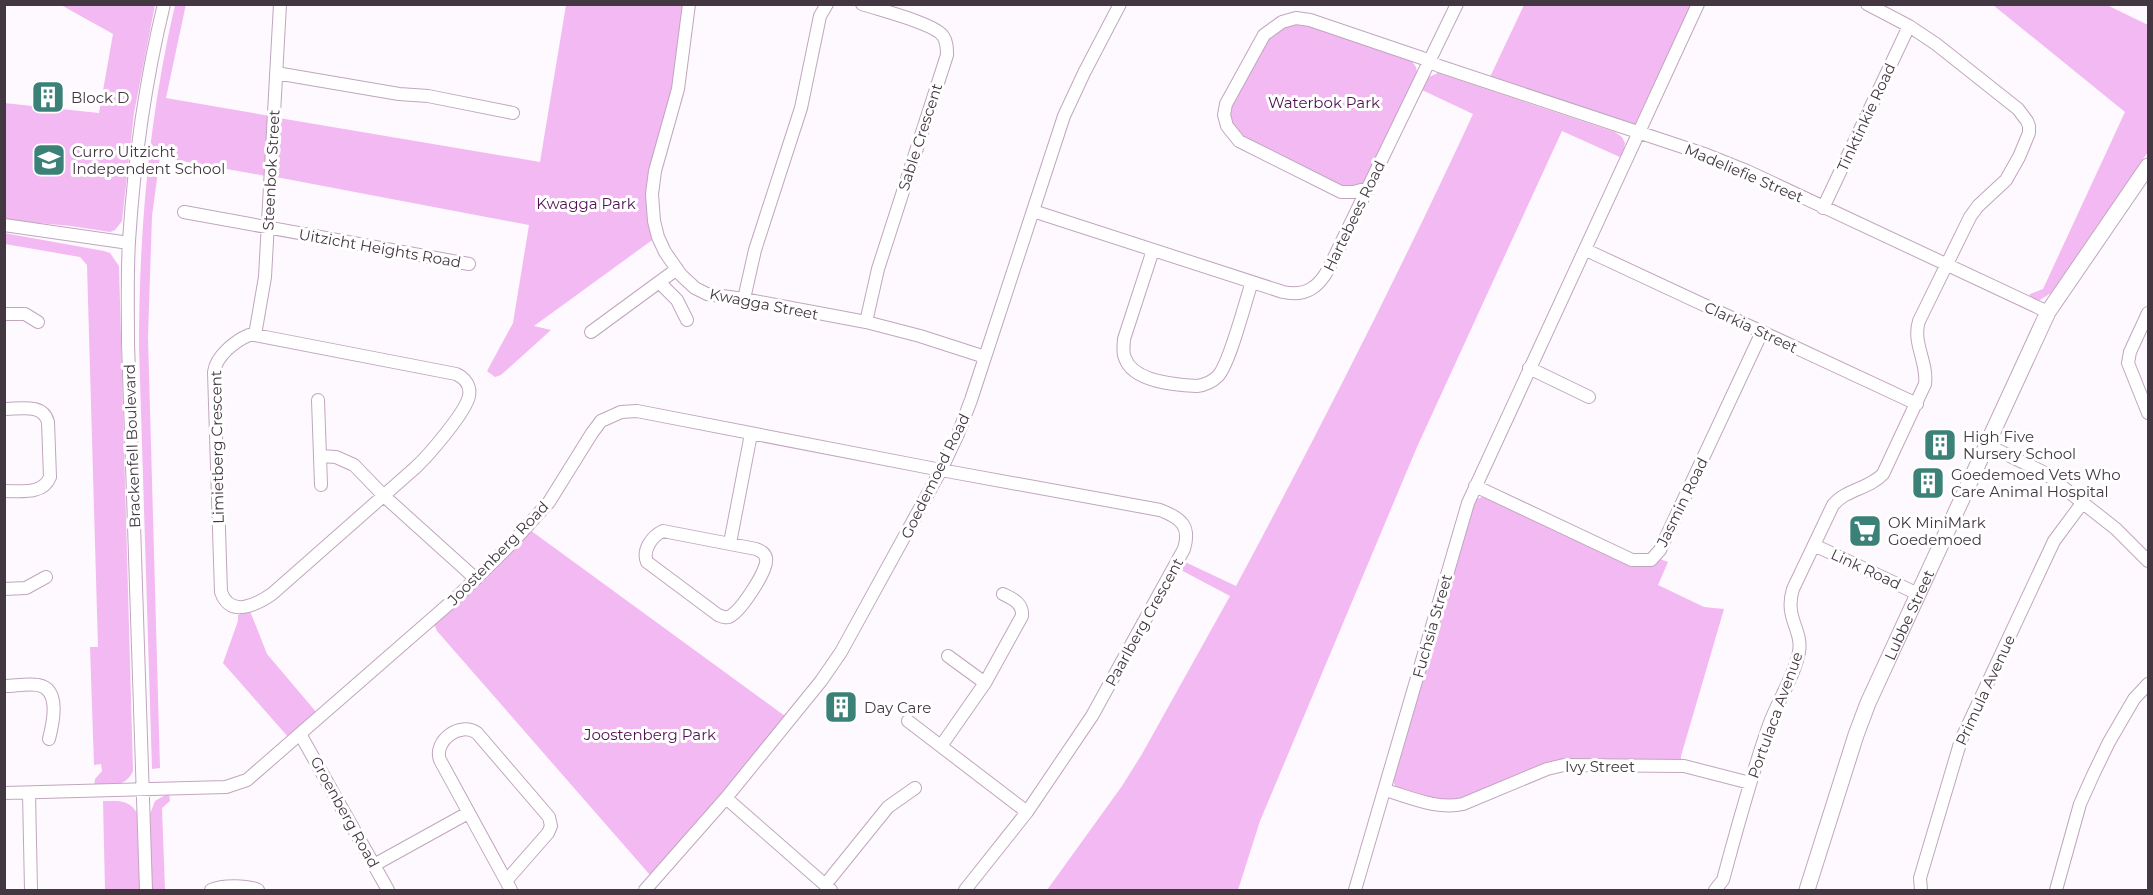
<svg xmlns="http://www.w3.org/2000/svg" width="2153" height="895" font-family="Montserrat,sans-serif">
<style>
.green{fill:#f3b9f2}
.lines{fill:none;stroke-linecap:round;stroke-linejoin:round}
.minor-casing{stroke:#c0a6bf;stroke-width:14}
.major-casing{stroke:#c0a6bf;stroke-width:17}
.minor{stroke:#fff;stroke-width:12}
.major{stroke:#fff;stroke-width:15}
.labels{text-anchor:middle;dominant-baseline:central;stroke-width:6;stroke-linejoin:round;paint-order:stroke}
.poi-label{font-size:15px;fill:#433842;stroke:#fff;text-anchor:start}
.park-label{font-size:15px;fill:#501251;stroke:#fff}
.street-label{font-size:15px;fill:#433842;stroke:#fff}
</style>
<rect width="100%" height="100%" fill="#fef9fe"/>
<!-- green -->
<path class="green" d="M186,4L166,98L270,116L266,176L160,157L152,216L148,337L160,768L152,769L139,347C139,231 149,117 175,5Z
M61,5H155L134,113L122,221L115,230L110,232L71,226L5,220L4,103L99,113L113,34Z
M566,5H684L677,72L650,168L655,238L534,326L551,330L501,375L495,377L487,371L513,323L529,225L276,177L279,118L540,162Z
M1524,5H1691L1635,124L1630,125L1490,77Z
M1993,5H2107L2148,25V152L2051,293L2040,300L2029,298L2030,294L2043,289L2125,112Z
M1301,23L1411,60L1416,67L1417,73L1362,186L1346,188L1240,136L1231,125L1229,110L1268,38L1284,26Z
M1438,73L1615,132L1622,137L1625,143L1622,158L1562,131L1417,447L1260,821L1238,890H1047L1122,786L1142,754L1230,596L1179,569L1183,561L1236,586C1319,431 1399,274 1473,114L1422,90L1429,77Z
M4,233L104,251L110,253L119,266L133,771C125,788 111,785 94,786L95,779L102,771L101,764L94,765L90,647H98L87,265L80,257L5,244Z
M1482,497L1655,563L1660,559L1668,562L1658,585L1704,607L1724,609L1681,756V762L1566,760L1449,803L1396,788L1393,781L1472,504L1477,499Z
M530,530L785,716L720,796L650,875L437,631L434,624Z
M250,611L267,654L317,713L289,738L223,663L238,621V615Z
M169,793L170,801L162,808L165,890H152L150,814L155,801Z
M103,801C118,801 129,799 137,813L141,890H105Z"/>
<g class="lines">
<!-- minor casing -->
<g class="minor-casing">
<path id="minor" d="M689,4L678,89L655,171L652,194L654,221L658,237L665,252L681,275L695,288L707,294L744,299L866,322L920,336L985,357
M862,4C879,10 934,23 943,36C947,42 947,48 947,55L878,269L866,322
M276,73L399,94L428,96L513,113
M1368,188L1354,192H1341L1239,141L1227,126L1224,115L1226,104L1264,35L1282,22L1296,18L1310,20L1422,58L1439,66L1707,155L1747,171L2048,312
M1823,208L1909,26
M1033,211L1283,292C1306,297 1319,287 1329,268L1457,4
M184,212L469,264
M4,225L129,243
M1153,250L1124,339C1124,345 1122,352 1125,358C1133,382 1176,385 1197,386C1205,385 1212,382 1218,376C1230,363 1245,302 1252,282
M1586,250L1917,404
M660,283L677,300L687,320
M744,299L755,250L801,108L820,16L827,4
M2148,313L2130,352L2128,363L2148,413
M4,314H25L38,322
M591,332L677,269
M249,335H255L456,374C465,378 471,386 469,396C466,412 428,456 415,468L272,594C256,605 230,618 221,592L214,372C216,356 235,341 249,335Z
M255,335L265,277L280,4
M1529,368L1589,397
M318,400L321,485
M4,409C20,409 43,403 48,422L50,477C43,495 20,491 4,491
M1987,445L2045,473L2116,529L2148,561
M320,456L336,457L354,465L384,496L476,579
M1475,486L1632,560H1651L1660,550L1762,332
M663,531L756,549C761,551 765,553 766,558C769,570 741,609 732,615C727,619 723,617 718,615L647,562C642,550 652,536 663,531Z
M730,543L751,434
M1814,545L1918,594
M4,589L26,588L46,577
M948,656L985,683
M4,686C15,686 28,683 38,685C61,689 53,723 49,739
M908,721L1027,812
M300,734L388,890
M941,746L985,683L1022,616C1023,603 1013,599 1003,594
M1385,790C1410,797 1437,810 1463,804L1547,769L1564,765L1684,766L1750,783
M4,793L226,787L247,780L458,596L509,546L549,502L592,433L601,421L621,412L637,411L941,470L1160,510C1181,518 1191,526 1184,549L1092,716L1027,812L965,890
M29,793L31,890
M726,798L831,890
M374,865L468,813
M506,881L548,833L551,826L549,817L477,733C460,721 433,741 440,760L511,890
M825,885L888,807L915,788
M146,890L128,343C128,309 127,275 129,241C134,162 145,82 164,4
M211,890C222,885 247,885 258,890
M645,890L726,798L821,681L841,652L941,470L958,434L971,400L1064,116L1084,73L1120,4
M1355,890L1468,503L1698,4
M1715,890L1723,880C1737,828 1751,776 1769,725C1777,702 1795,675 1799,652C1803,630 1784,618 1793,589L1833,505C1846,489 1869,489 1883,474L1925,384C1928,362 1912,343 1919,321L1970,217L1978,206L2006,180L2019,157L2029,133V126L2027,121L2018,109L1936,44L1909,26L1867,4
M1921,890L1920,878L1961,740L2054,541L2083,502
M2056,890L2080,804L2093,775L2109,742L2134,699L2148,684"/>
</g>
<!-- major casing -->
<g class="major-casing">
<g id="major">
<path id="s1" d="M1807,890L1856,735L1868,703L2048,312L2148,166"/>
</g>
</g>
<!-- minor -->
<use href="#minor" class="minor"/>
<!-- major -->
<use href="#major" class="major"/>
</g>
<!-- icons -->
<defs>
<g id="building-square" transform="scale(1.725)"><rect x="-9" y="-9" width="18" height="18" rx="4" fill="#3b8178" stroke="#fff"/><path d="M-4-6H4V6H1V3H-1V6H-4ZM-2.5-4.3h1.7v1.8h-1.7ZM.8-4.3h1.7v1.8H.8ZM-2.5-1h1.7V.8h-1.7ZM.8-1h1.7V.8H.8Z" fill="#fff"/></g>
<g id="school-square" transform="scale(1.725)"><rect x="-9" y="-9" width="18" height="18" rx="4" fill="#3b8178" stroke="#fff"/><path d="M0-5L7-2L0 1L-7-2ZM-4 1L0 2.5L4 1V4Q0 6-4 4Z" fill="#fff"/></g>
<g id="supermarket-square" transform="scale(1.725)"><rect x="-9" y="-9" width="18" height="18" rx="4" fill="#3b8178" stroke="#fff"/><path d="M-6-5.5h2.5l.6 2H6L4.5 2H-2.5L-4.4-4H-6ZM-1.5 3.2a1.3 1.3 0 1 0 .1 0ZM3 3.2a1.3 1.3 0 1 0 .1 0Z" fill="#fff"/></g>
</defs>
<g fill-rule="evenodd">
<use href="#building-square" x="48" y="97"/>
<use href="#school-square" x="49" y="160"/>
<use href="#building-square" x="1940" y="445"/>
<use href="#building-square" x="1928" y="483"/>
<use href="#supermarket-square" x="1865" y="531"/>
<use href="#building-square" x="841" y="707"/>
</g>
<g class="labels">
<!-- poi labels -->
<g class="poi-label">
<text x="71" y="97">Block D</text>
<text x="72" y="151">Curro Uitzicht<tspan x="72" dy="17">Independent School</tspan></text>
<text x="1963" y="436">High Five<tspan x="1963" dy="17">Nursery School</tspan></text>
<text x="1951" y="474">Goedemoed Vets Who<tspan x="1951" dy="17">Care Animal Hospital</tspan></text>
<text x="1888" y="522">OK MiniMark<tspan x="1888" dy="17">Goedemoed</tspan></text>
<text x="864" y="707">Day Care</text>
</g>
<!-- park labels -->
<g class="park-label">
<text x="1324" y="102">Waterbok Park</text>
<text x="586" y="203">Kwagga Park</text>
<text x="650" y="734">Joostenberg Park</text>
</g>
<!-- street labels -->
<g class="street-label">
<text transform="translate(1866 117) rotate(-65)">Tinktinkie Road</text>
<text transform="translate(920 137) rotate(-72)">Sable Crescent</text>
<text transform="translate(271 170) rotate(-87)">Steenbok Street</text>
<text transform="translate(1744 173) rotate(23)">Madeliefie Street</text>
<text transform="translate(1354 216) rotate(-64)">Hartebees Road</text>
<text transform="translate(380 248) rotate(10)">Uitzicht Heights Road</text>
<text transform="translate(764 304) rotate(11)">Kwagga Street</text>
<text transform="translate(1751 327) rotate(25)">Clarkia Street</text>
<text transform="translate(132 446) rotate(-92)">Brackenfell Boulevard</text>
<text transform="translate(217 447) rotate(-91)">Limietberg Crescent</text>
<text transform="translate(935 476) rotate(-64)">Goedemoed Road</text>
<text transform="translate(1682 502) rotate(-64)">Jasmin Road</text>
<text transform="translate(498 553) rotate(-46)">Joostenberg Road</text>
<text transform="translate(1866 569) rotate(25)">Link Road</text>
<text stroke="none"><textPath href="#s1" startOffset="294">Lubbe Street</textPath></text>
<text transform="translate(1144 622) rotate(-61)">Paarlberg Crescent</text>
<text transform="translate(1432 626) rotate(-74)">Fuchsia Street</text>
<text transform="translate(1985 690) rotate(-65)">Primula Avenue</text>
<text transform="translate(1775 715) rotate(-70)">Portulaca Avenue</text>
<text x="1600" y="766">Ivy Street</text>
<text transform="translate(345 812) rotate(61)">Groenberg Road</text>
</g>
</g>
<!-- border -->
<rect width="2153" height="895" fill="none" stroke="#433842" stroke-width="12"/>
</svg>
